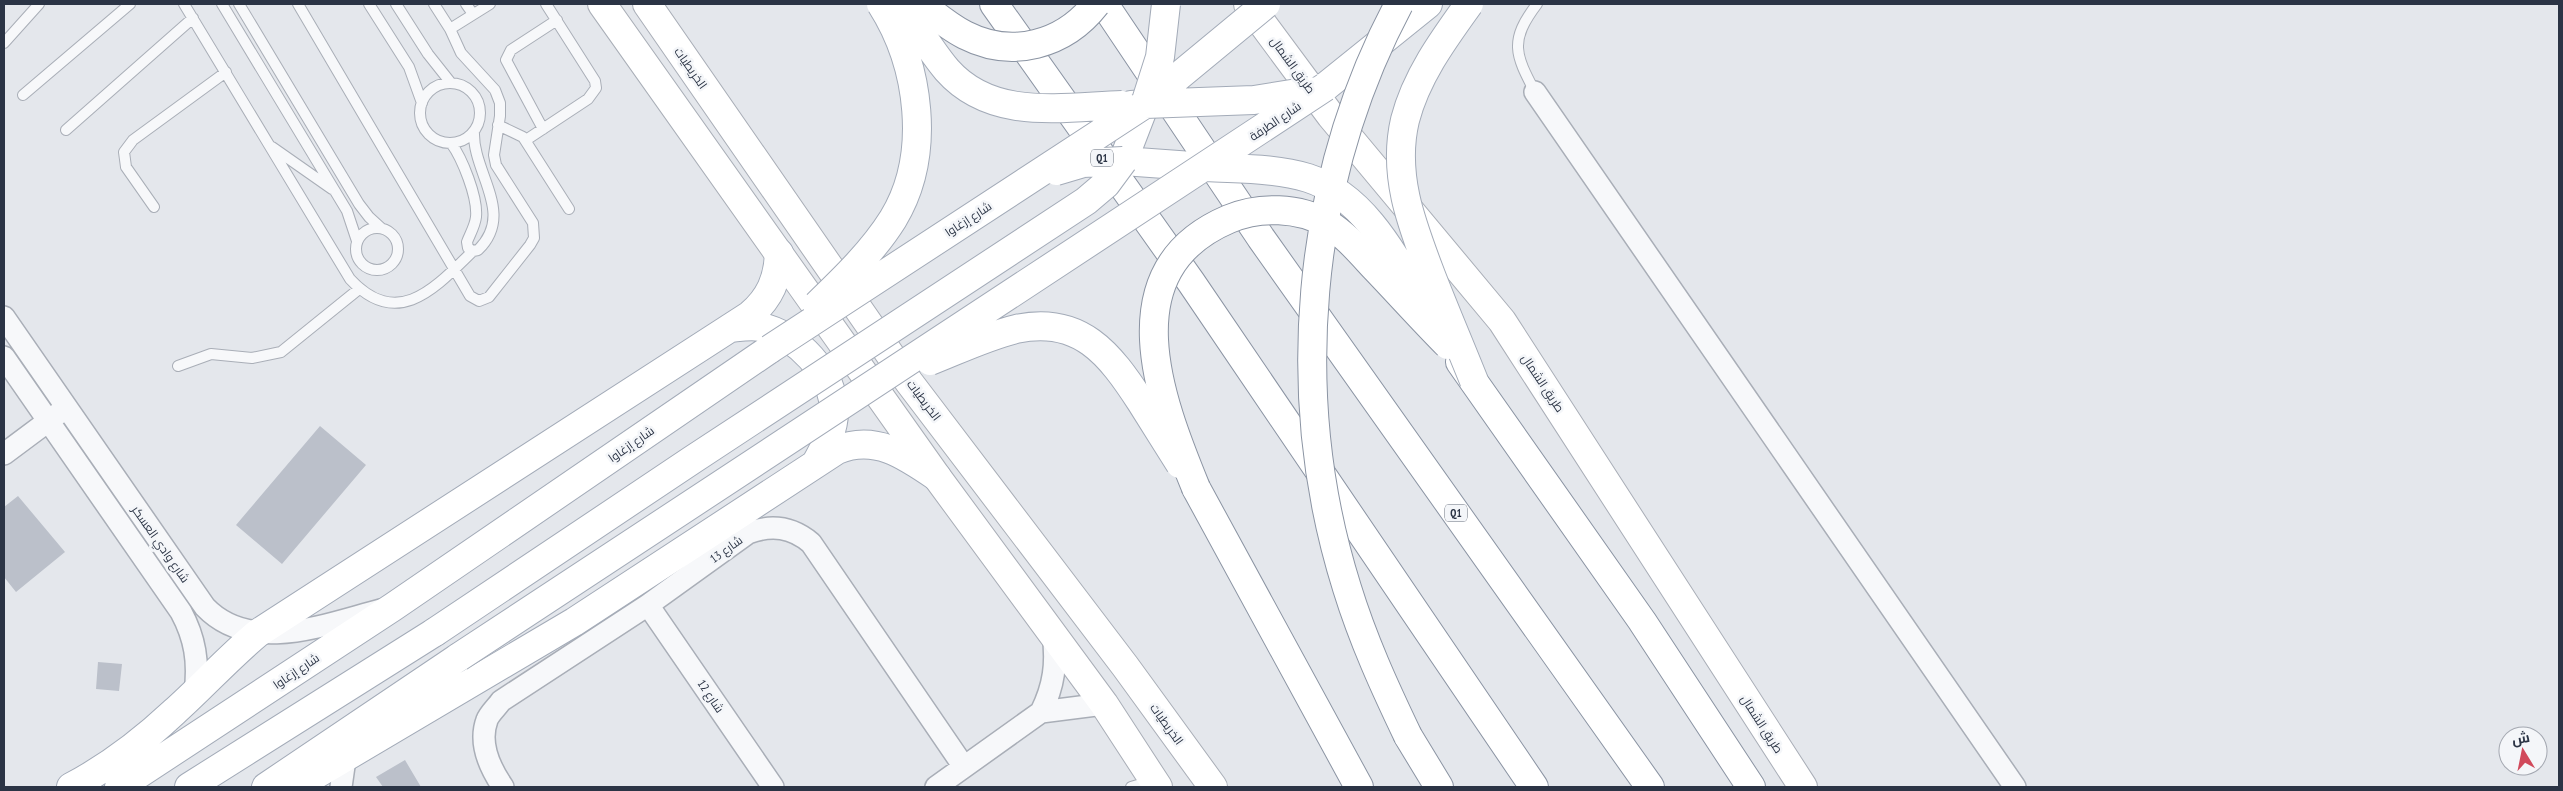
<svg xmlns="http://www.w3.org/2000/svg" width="2563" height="791" font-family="'PT Sans Narrow',Cairo,sans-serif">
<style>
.building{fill:#bbc0ca}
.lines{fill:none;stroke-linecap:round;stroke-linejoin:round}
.lane-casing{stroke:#a9aeb7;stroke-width:12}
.street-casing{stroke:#a9aeb7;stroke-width:24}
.secondary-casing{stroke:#a9aeb7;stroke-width:30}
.primary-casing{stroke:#a3abb8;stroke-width:30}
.highway-casing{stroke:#8b94a3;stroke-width:30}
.lane{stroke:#f7f8fa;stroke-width:10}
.street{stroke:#f7f8fa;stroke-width:21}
.secondary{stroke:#fff;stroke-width:28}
.primary{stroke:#fff;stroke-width:28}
.highway{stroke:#fff;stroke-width:28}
.primary-bridge-casing{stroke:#a3abb8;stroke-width:30;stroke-linecap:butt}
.highway-bridge-casing{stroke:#8b94a3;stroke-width:30;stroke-linecap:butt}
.primary-bridge{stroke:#fff;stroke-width:28}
.highway-bridge{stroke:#fff;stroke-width:28}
.labels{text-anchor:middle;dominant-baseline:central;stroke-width:5;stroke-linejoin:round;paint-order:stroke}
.shield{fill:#f4f6f9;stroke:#676e7b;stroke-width:1}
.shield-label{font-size:11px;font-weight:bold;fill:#2b3445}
.street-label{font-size:12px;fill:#2b3445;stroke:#f4f6f9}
</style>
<rect width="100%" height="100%" fill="#e4e7ec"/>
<!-- building -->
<path class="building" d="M320,426L366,465L282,564L236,525Z
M18,496L65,552L16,592L4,577V507Z
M98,662L122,664L119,691L96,689Z
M405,760L421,787H383L376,777Z"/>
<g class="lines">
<!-- lane casing -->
<g class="lane-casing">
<path id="lane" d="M184,4L350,279C398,331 436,287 473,251
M222,4L347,211L357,241
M239,4L359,204L369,217L381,228
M298,4L470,296L479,301L489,297L530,245L534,238L533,223L496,165L494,155L500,116V103L495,90L461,53L450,29L434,4
M369,4L409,67L422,103
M396,4L428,54L451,83
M466,4L473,14
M450,29L490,4
M4,43L39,4
M420 113a30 30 0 1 1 60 0a30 30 0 1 1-60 0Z
M1535,92C1515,54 1509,41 1537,4
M23,95L130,4
M498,125L523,137L569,209
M543,129L506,60L511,50L557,20
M66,130L193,18
M526,140L588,99L596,88L595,81L546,4
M451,143C462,158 478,197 476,217C475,226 470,234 467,242L468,248L473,251L478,250C516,213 472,173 474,131
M272,147L332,189
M154,207L126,167L124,152L133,140L226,72
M356 249a21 21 0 1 1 42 0a21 21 0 1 1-42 0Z
M178,366L211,354L252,358L281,352L359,289
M1131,787L1151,781"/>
</g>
<!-- street casing -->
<g class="street-casing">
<path id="street" d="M1535,92L2015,787
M4,317L205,607C251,655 326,624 381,610
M4,357L181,612C195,638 199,662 195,692
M4,454L59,413
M648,605L773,787
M1041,712C1054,686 1057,663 1053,634
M341,787L345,759
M503,787C490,768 478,744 487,720C489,714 497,707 501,701L648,605L748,533C772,524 792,527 811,543L964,767
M936,787L1041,712L1104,704"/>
</g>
<!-- secondary casing -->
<g class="secondary-casing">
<path id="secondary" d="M602,4L937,477L1104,704L1158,787
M647,4L909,382L1125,666L1213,787
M1248,4L1331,116L1502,321L1803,787"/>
</g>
<!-- primary casing -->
<g class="primary-casing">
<path id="primary" d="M1325,87L1428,4
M1131,105L1145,104L1123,161L1206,167
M730,328C740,327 751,325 761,327C797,335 834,373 834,412C834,430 825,447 816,463
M71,787C109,767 142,742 174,712C203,686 228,658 258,633L750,315C770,298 778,279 779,253
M119,787L393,607L770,349
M189,787L435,632
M266,787L459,657
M295,787L574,622L837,450C875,434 905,455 937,477"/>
</g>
<!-- highway casing -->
<g class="highway-casing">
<path id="highway" d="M994,4L1191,282L1534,787
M1104,4L1261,238L1650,787
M1460,362L1642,621L1751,787
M1196,488L1359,787
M1408,736L1439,787"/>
</g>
<!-- lane -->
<use href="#lane" class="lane"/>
<!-- street -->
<use href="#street" class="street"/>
<!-- secondary -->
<use href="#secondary" class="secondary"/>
<!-- primary -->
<use href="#primary" class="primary"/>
<!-- highway -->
<use href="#highway" class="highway"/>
<!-- primary-bridge casing -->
<g class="primary-bridge-casing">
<path id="primary-bridge" d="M902,4C916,26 930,50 947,70C992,121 1062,107 1122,105
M1469,4C1443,40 1416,77 1405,120C1392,175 1412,225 1431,275C1445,311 1460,346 1474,381
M1145,104L1254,100L1310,91
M1145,104L1160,57L1166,4
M1206,167C1240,169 1275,168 1308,178C1370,198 1400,268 1431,319
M1056,171L1083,163L1123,161
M817,305C844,279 873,251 893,219C932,155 920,65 881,4
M770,349L1145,104L1266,4
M930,361C958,350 987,336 1016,329C1080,315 1110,354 1141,402C1154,423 1167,443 1180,464
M435,632L692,460L1086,201L1106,184L1123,161
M459,657L1325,87"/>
</g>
<!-- highway-bridge casing -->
<g class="highway-bridge-casing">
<path id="highway-bridge" d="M921,4C935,15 949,27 965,35C1012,59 1064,45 1096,4
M1399,4C1305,181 1287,397 1347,588C1363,640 1385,688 1408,736
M1196,488C1160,400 1109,270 1229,219C1259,206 1299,207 1328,224C1346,235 1361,253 1375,268C1399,293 1423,320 1448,345"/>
</g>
<!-- primary-bridge -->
<use href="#primary-bridge" class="primary-bridge"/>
<!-- highway-bridge -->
<use href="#highway-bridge" class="highway-bridge"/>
</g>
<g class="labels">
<!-- shield labels -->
<g class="shield">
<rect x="1091" y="149.5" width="22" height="17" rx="4"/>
<rect x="1445" y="504.5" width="22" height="17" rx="4"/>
</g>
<g class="shield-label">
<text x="1102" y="158">Q1</text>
<text x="1456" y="513">Q1</text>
</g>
<!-- street labels -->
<g class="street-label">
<text transform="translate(1293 65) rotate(54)">طريق الشمال</text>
<text transform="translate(691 68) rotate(55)">الخريطيات</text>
<text transform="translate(1275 121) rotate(-34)">شارع الطرفة</text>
<text transform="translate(968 219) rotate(-33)">شارع إزغاوا</text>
<text transform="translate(1543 383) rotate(56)">طريق الشمال</text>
<text transform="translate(924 400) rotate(53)">الخريطيات</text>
<text transform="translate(631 444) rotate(-35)">شارع إزغاوا</text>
<text transform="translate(161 544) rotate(55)">شارع وادي العسكر</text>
<text transform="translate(726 549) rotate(-36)">شارع 13</text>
<text transform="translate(296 671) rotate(-34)">شارع إزغاوا</text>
<text transform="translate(711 696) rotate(56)">شارع 12</text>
<text transform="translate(1167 724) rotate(54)">الخريطيات</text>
<text transform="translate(1762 724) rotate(57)">طريق الشمال</text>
</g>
</g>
<!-- border -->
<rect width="2563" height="791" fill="none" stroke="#2b3445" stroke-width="10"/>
<!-- north arrow -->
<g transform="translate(2523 751) rotate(350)"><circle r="24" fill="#f4f6f9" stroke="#a4a8b1"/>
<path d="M0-4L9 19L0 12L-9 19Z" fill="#d1495b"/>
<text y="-8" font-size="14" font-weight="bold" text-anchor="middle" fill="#2b3445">ش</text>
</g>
</svg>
